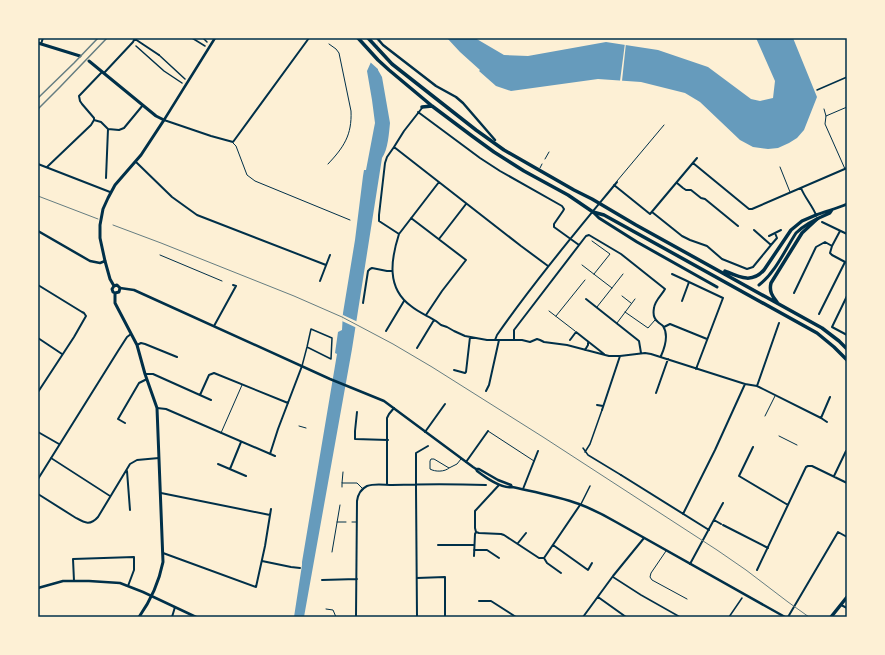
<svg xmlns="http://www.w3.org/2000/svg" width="885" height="655" font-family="'Alegreya Sans',sans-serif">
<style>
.water{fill:#669bbc}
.pier{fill:#fdf0d5}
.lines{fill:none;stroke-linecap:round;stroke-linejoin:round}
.service{stroke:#003049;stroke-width:1}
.pedestrian{stroke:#003049;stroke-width:1.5}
.minor{stroke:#003049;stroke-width:2}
.tertiary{stroke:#003049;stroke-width:2.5}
.secondary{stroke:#003049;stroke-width:3}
.trunk{stroke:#003049;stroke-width:3.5}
.tram{stroke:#657d81;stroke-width:1}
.rail{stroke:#657d81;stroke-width:1.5}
.neatline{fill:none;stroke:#003049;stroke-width:1.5}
</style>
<rect width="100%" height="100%" fill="#fdf0d5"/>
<!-- water -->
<path class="water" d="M377,38L378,70L382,77L390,123C389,133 388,150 382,158L352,349L304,617H294L302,565V562L337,354L335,353L338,332L342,330L343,313L355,240L363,176L364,170H366L374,128L375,123L372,100L367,71L371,62Z
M447,38H475L504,55L528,56L606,42L658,50L708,67L751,99L760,101L773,98L775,81L756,38H793L817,97L804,130L797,138L789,143L778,148L768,149L753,147L740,140L700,102L685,93L641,82L598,79L511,91L496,86L479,71L480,70L460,52Z"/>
<!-- pier -->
<path class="pier" d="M369,38H377L379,70L369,61Z
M625,43H626L622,81H620Z
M343,315L358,322L357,328L342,321Z"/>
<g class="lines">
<!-- service -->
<path class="service" d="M824,109L826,116L825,124L845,169
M826,116L847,107
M233,143L236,146L247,175L255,181L350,220
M545,159L549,152
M328,164C344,147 352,135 351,111L339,53L336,49L329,44
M780,167L790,192
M540,168L542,164
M617,181L664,125
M592,241L610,254L594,274
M160,255L222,281
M582,265L612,288
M622,296L631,303
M597,307L623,274
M549,311L575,331
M625,312L648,328L655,320
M556,316L585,280
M617,323L635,299
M765,416L775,396
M299,426L306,428
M488,431L534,461
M221,433L242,385
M779,436L797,445
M449,468C445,472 435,472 430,469V461L431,459H434L449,468L457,464L461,459
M343,472L342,483H357L363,489
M342,487V483
M337,522H346
M352,522H356
M666,551L651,573L650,577L652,580L687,599
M332,552L340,505
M326,609L333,610L336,617"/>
<!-- pedestrian -->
<path class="pedestrian" d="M192,38L205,46
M203,38L207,42
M136,46L164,71L182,83
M159,55L185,79
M817,90L847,77
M302,366L307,347L311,329L332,338L331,359L307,347
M583,448L588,455L621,475
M585,452L590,444L602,410
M51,458L110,496
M581,504L590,486
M613,577L641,595L680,617
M729,617L742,598"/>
<!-- minor -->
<path class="minor" d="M135,39L159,55
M41,44L43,38
M102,72L79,96L80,101L82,104L94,118V120L101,122L108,129L119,130L124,128L143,105
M104,73L133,42L135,38
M422,108L404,131L394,147L521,246L548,266
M418,112L480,158L500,171L562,206L564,209L563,211L554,224V227L579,245
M164,120L211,136L233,142L309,38
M394,147L387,157L385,163L379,215V221L399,234
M136,162L172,197L197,215L326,265
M693,163L749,209H752L847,168
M38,164L110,192
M47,167L91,125L94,120
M106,178L108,129
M439,182L399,234C391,259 386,288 411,306C418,312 428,316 436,321L441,325L447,327L454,331L465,336L487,340H522L530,342L537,339L540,340L544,342L567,345L609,356H620L645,353L651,354L745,384L757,386L821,418L827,422
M677,183L683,188L686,190H691L701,198L705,199L738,226
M614,185L650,214L697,158
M801,188C805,198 812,205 816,215
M652,212L682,236L690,240L707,246L722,259L747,269L753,267L771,245L754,230
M411,218L466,260L442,291L426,315
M822,222L847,234
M840,231L832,246L830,253L832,255L847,263
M769,236L775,233
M439,239L466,204
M771,245L777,238L775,233L781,230
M672,274L685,280L689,282
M320,281L330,255
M38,285L82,312L84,313L86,316L74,337L38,392
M794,293L816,247L825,242L832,246
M847,296L832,327L847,335
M586,299L639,341L641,353
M682,301L689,282L723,298L696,369
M363,303L368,271L370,269L372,268L387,271H392
M819,314L845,262
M214,326L236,286L233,285
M664,327L670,324L707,339
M386,331L404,301
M38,338L62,354
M495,340L497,335C534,282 576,232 617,182
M514,340V330L586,236L589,235L621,254L665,289C662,295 655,300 654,308C653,313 654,319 658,322C660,324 661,324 663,326C669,335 665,347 661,356
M570,340L576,332L604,354
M137,345L141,343L145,344L177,357
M417,348L434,320
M585,350L588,345V343
M454,370L465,373L466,372L470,337
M145,374H153L211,400
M757,386L779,323
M486,391L489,385L499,340
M656,393L668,359
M200,395L209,375L214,373L288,403
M597,405L603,406
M157,408L166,409L275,456
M602,410L620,356
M357,412L355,431V439L388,440
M821,418L830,397
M125,423L118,419L139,383L147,379
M38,432L59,444
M425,432L445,404
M753,447L739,476L788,505
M270,454L278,429L302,366
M466,462L488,431
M218,464L246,476
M230,469L241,442
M127,471L130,510
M621,475L709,530
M834,476L846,451
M38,479L118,351L127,337L131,334
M387,485V418L389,414L394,408
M523,489L538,451
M161,493L270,515
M38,494L76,518C85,523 90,526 98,517L130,464L137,460L159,458
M683,514L715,450L745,384
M714,520L721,524
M723,525L768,548
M476,532L479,533L501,534L504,535L539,558H544
M476,532L475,528V511L499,485
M518,543L526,533
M438,545H474
M553,545L588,570L592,563
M474,550H487L499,558
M163,553L256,587L265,546L271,509
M474,556L475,534L476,532
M544,558L580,505
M544,558L547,563L561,573
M262,561L291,567L300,568
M690,564L723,503
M757,570L806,467L808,466H812L847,483
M417,578L445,577V617
M322,580L357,579
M74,581L73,559L134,557V570L128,586
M598,597L626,617
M479,601H491L516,617
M841,605L847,608
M172,617L175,607
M356,617L357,501C358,494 361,489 367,486C375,483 385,485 392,485C424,484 455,484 486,485
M417,617L416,488V453L428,446
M583,617L613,576L644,538
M788,617L838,532L847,537"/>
<!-- tertiary -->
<path class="tertiary" d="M377,38L383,45L436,86L456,97L463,103L495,140
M164,120L215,38
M38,231L90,261L100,263L105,261
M120,288L134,290L145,295L330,379L384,401L473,467L476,469H479L498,480L511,485L512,487
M476,469L477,471C485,477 501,489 512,487C534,492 557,496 579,504C592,509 604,515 616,522L785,617
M38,588L63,581H89L120,583L143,592L196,617"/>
<!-- secondary -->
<path class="secondary" d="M38,43L80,56
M89,61L156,116L164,120L141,155L115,185L108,198L103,209L100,225V238L105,261L110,279L114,286L112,289L113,292L115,293V303L137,345L145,374L157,408L163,562C159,582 151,600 139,617
M593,212L599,218L637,242L717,287
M816,215C826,211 836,209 847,204
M759,285C775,273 785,250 796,233C805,224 818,218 830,213L832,210
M114,286L117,285L120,288L119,292L115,293"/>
<!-- trunk -->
<path class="trunk" d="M358,38L378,60L389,70L432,106L472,136L494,152L524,171L568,195L593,212L604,215L817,333L834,347L847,360
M368,38L392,64L476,130L504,150L574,190L592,199L636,225L822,328L839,341L847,349
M422,107L432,106
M725,271C739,277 752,284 764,270L791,230L802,221L816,215
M777,302C772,296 769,291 771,283L802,233L817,219
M831,617L847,597"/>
<!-- tram -->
<path class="tram" d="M38,196L98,219
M113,225L161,243L294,296L342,317L393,344L432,367L543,437L717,550L746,570L788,602L809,617"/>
<!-- rail -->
<path class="rail" d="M38,98L74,63L98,38
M38,109L60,87L107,38"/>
</g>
<!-- border -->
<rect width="885" height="655" fill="none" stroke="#fdf0d5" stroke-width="78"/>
<rect x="39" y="39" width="807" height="577" class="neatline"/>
</svg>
